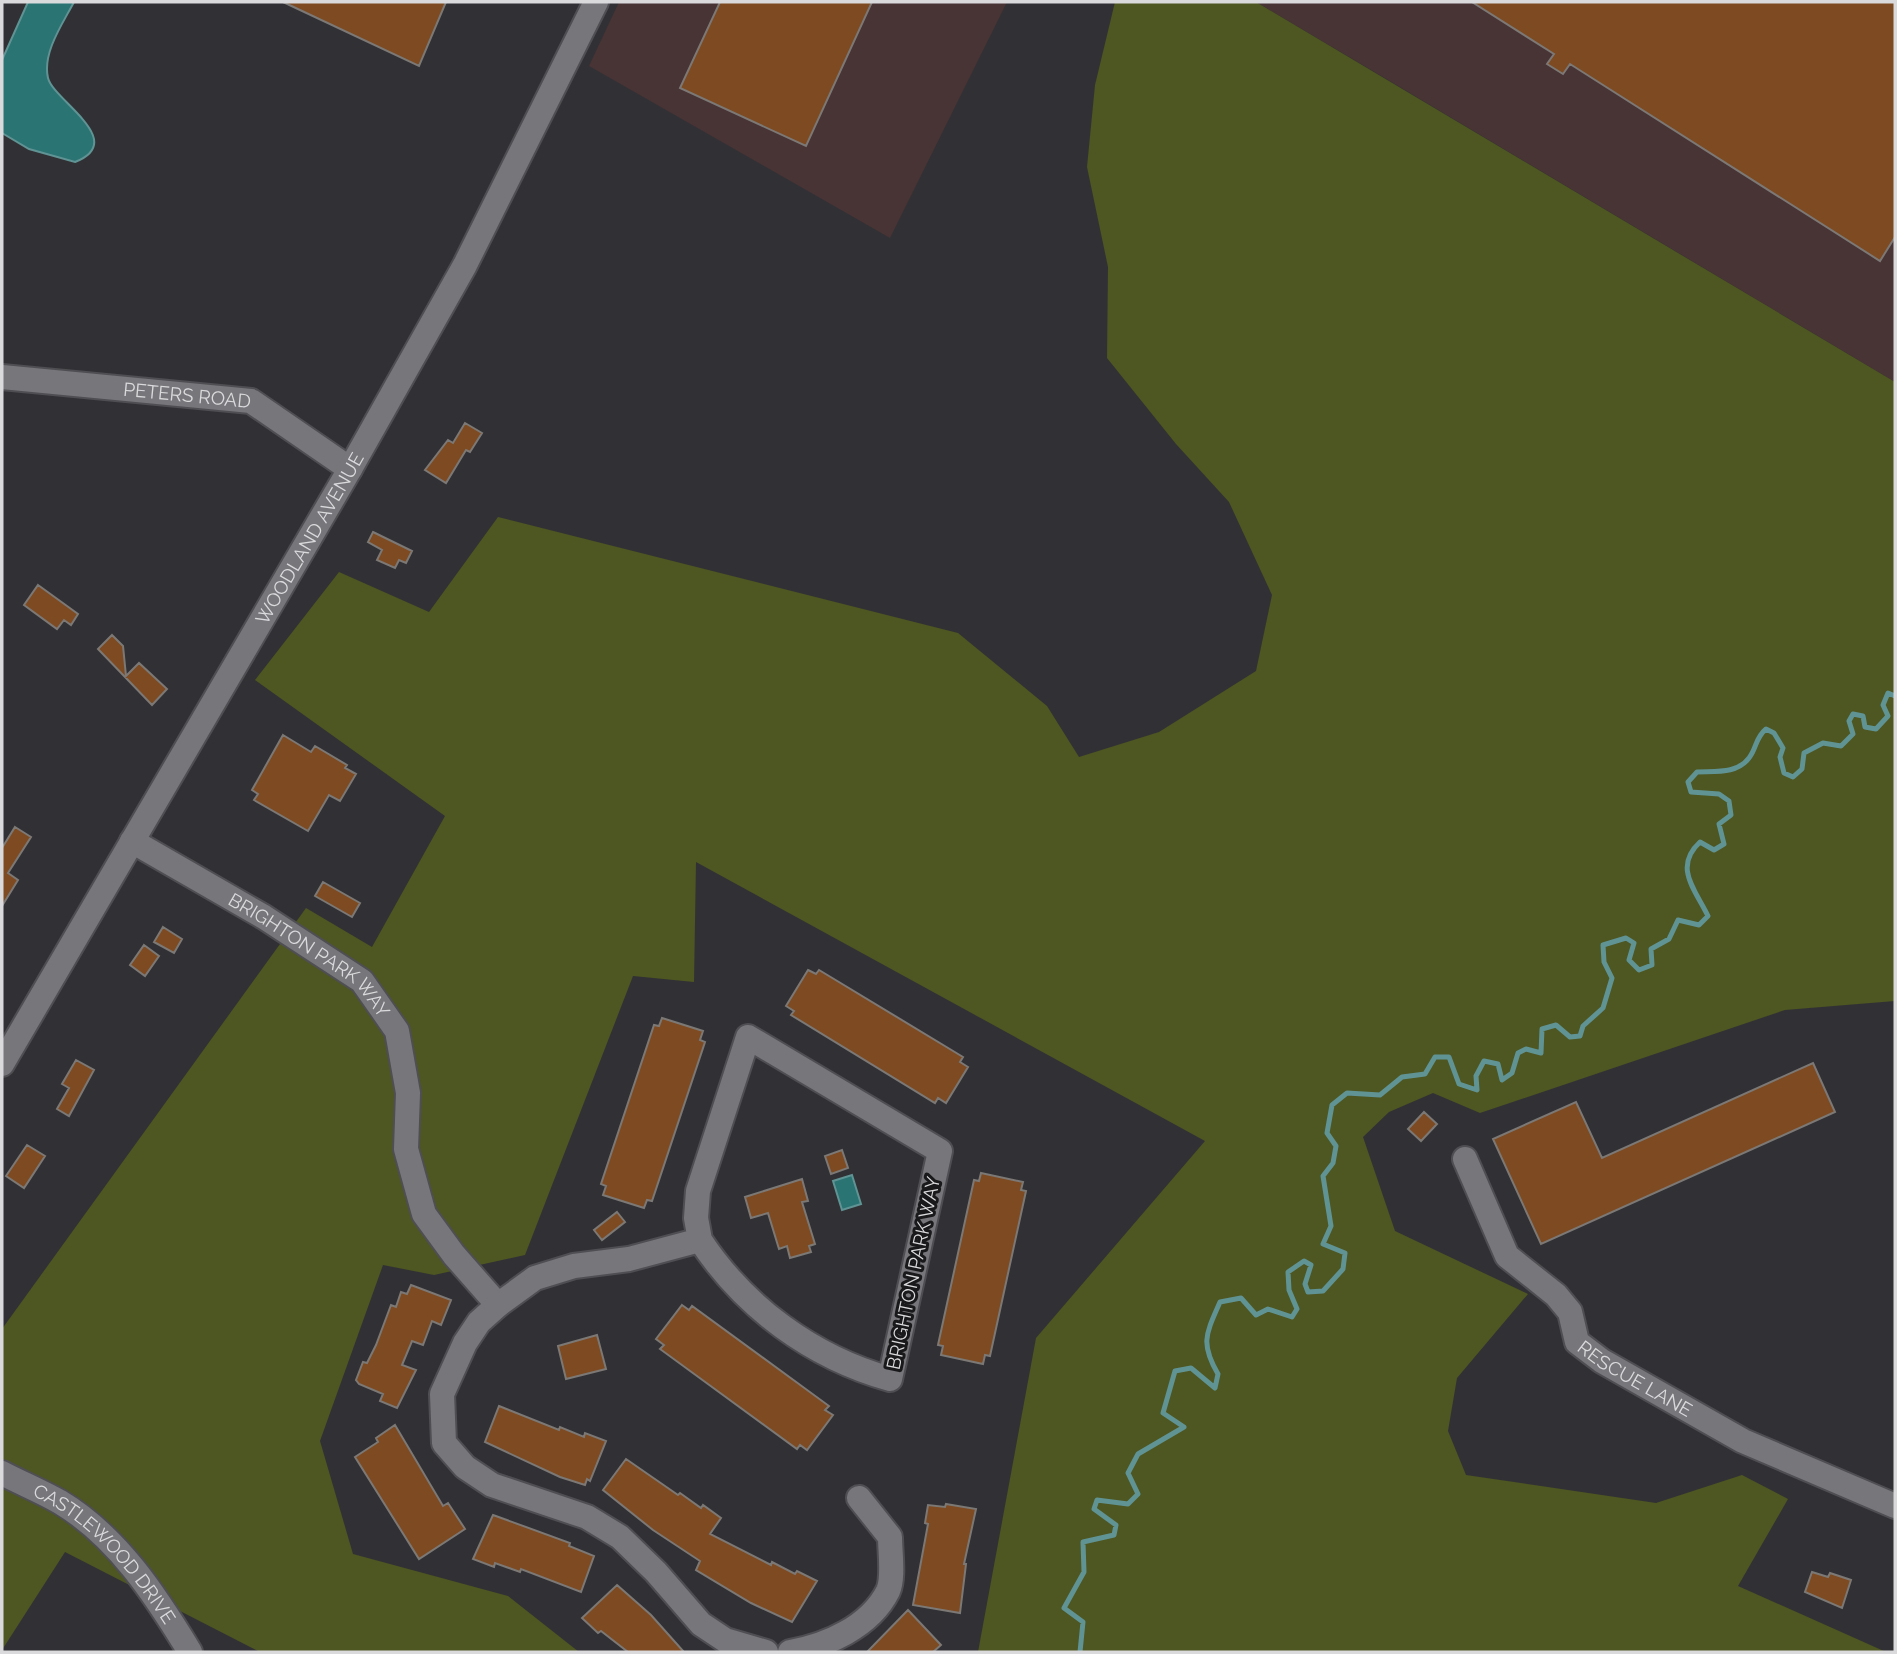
<svg xmlns="http://www.w3.org/2000/svg" width="1897" height="1654" font-family="Raleway,sans-serif">
<style>
.industrial{fill:#483335}
.green{fill:#4e5621}
.water{fill:#2b7474;stroke:#609394;stroke-width:2}
.lines{fill:none;stroke-linecap:round;stroke-linejoin:round}
.stream{stroke:#609394;stroke-width:5}
.building{fill:#7d4a21;stroke:#7c7875;stroke-width:2}
.minor-casing{stroke:#4f4f53;stroke-width:28}
.minor{stroke:#77777b;stroke-width:24}
.labels{text-anchor:middle;dominant-baseline:central;stroke-width:6;stroke-linejoin:round;paint-order:stroke}
.street-label{font-size:19px;fill:#dadadd;stroke:#19191b}
</style>
<rect width="100%" height="100%" fill="#313135"/>
<!-- industrial -->
<path class="industrial" d="M619,2H1007L890,238L589,66Z
M1256,2H1895V382L1383,77Z"/>
<!-- green -->
<path class="green" d="M1115,2H1256L1895,382V1001L1785,1010L1480,1113L1433,1093L1389,1112L1363,1137L1395,1231L1528,1294L1457,1378L1448,1431L1466,1475L1656,1503L1742,1475L1788,1499L1738,1586L1886,1652H978L1036,1338L1205,1141L696,862L694,982L633,976L525,1255L434,1275L383,1265L320,1441L353,1554L508,1596L579,1652H260L65,1552L2,1650V1329L306,908L372,947L445,816L255,680L339,572L429,612L498,517L958,633L1047,706L1079,757L1159,732L1256,671L1272,595L1229,502L1176,444L1107,358L1108,267L1087,167L1095,85Z"/>
<!-- water -->
<path class="water" d="M28,2H74C63,23 42,53 48,78C53,100 129,141 75,162L29,149L2,133V60Z
M852,1175L861,1204L842,1210L833,1181Z"/>
<g class="lines">
<!-- stream -->
<path class="stream" d="M1080,1652L1083,1622L1064,1608L1084,1572L1083,1542L1114,1535L1116,1525L1094,1509L1097,1500L1128,1504L1138,1494L1128,1473L1138,1454L1184,1427L1163,1413L1175,1371L1191,1368L1215,1388L1218,1374C1200,1343 1206,1334 1220,1302L1241,1298L1256,1315L1268,1309L1292,1317L1297,1309L1289,1290L1288,1272L1304,1261L1311,1265L1305,1284L1308,1292L1323,1291L1343,1269L1345,1253L1323,1244L1331,1226L1323,1176L1333,1163L1336,1146L1327,1133L1332,1105L1347,1093L1380,1095L1402,1077L1425,1074L1435,1057H1449L1459,1084L1477,1090L1476,1076L1484,1061L1498,1064L1502,1080L1512,1073L1518,1053L1526,1049L1541,1053L1542,1029L1556,1025L1570,1037L1580,1036L1583,1026L1603,1008L1612,978L1604,962L1603,945L1626,938L1634,943L1629,960L1639,970L1652,965L1651,949L1669,939L1678,920L1699,925L1708,916C1695,889 1673,867 1700,842L1714,850L1724,844L1719,824L1731,815L1729,801L1719,794L1691,792L1688,782L1697,772C1716,771 1737,774 1749,758C1757,748 1755,738 1766,729L1774,733L1783,748L1780,757L1784,773L1793,777L1802,769L1804,753L1823,743L1841,746L1853,734L1849,721L1853,714L1863,716L1865,727L1876,729L1888,716L1883,705L1888,693L1895,696"/>
</g>
<!-- building -->
<path class="building" d="M283,2H446L419,66Z
M720,2H872L806,146L680,88Z
M1472,2H1895V237L1880,261L1570,64L1563,74L1547,64L1554,54Z
M465,423L482,433L470,452L466,450L446,483L425,470L448,440L453,443Z
M373,532L412,551L406,563L399,560L395,568L377,560L382,550L368,542Z
M38,585L78,614L71,625L64,620L57,629L24,605Z
M112,635L123,646L126,676L139,663L167,689L152,705L98,649Z
M283,735L311,752L315,746L347,765L345,768L356,774L340,801L329,795L308,831L254,800L258,794L252,790Z
M15,827L31,837L8,873L18,880L2,906V848Z
M323,882L360,903L352,917L315,896Z
M163,927L182,939L174,953L154,942Z
M144,945L159,956L145,976L130,965Z
M808,970L816,974L819,970L963,1057L960,1062L968,1067L946,1103L938,1098L935,1103L791,1015L794,1011L786,1006Z
M662,1018L703,1031L700,1040L705,1042L652,1201L647,1200L644,1208L603,1195L606,1186L601,1184L654,1025L659,1026Z
M76,1060L94,1070L69,1116L57,1109L69,1088L62,1084Z
M1813,1063L1835,1112L1541,1244L1493,1139L1576,1102L1602,1158Z
M1424,1112L1437,1124L1421,1141L1408,1129Z
M27,1145L45,1156L24,1188L6,1176Z
M842,1150L848,1168L831,1174L825,1156Z
M981,1173L1023,1182L1021,1190L1026,1191L990,1356L985,1355L983,1364L941,1355L943,1346L938,1345L974,1180L979,1181Z
M802,1179L808,1201L802,1202L815,1244L809,1246L811,1252L790,1258L787,1246L779,1249L768,1213L751,1218L745,1197Z
M617,1212L625,1222L602,1240L594,1230Z
M411,1285L451,1300L441,1325L432,1321L423,1345L412,1341L402,1365L416,1370L397,1408L380,1401L383,1394L359,1384L356,1380L363,1362L367,1363L376,1345L391,1305L396,1307L401,1292L407,1294Z
M682,1305L689,1310L692,1306L829,1406L825,1410L833,1415L807,1450L800,1445L797,1449L660,1349L664,1345L656,1339Z
M597,1335L606,1369L566,1379L558,1346Z
M499,1406L559,1430L560,1427L584,1437L585,1433L606,1441L590,1481L587,1479L585,1485L560,1477L485,1442Z
M395,1425L443,1506L448,1503L465,1529L419,1559L355,1457L378,1442L376,1438Z
M626,1459L678,1495L680,1493L701,1508L703,1505L721,1518L710,1534L771,1565L772,1562L795,1574L797,1571L817,1581L792,1622L751,1603L696,1570L700,1561L653,1530L603,1490Z
M946,1504L976,1509L964,1564H966L960,1613L913,1605L928,1524L925,1523L928,1505L945,1507Z
M493,1515L570,1543L569,1546L594,1556L581,1592L521,1569L520,1572L495,1563L494,1567L473,1559Z
M1812,1572L1828,1577L1830,1573L1851,1580L1842,1608L1805,1592Z
M617,1585L651,1615L684,1652H628L601,1631L598,1633L582,1618Z
M908,1610L941,1645L933,1652H867Z"/>
<g class="lines">
<!-- minor casing -->
<g class="minor-casing">
<g id="minor">
<path id="s1" d="M2,377L251,401L350,469"/>
<path id="s2" d="M132,841L264,917L362,981L397,1031L408,1093L406,1149L424,1214L454,1255L498,1305"/>
<path id="s3" d="M2,1064L350,469L465,265L596,2"/>
<path id="s4" d="M1465,1159L1507,1256L1556,1295L1570,1312L1577,1342L1602,1361L1743,1441L1895,1506"/>
<path d="M700,1240L696,1218L698,1191L748,1037L940,1151L890,1379C812,1357 745,1308 700,1240L629,1259L574,1266L535,1278L498,1305L479,1322L465,1343L442,1394L444,1443L465,1467L492,1485L587,1517L620,1537L656,1572L701,1624L725,1640L766,1652"/>
<path id="s5" d="M2,1473C21,1483 41,1491 60,1502C118,1537 156,1596 190,1652"/>
<path d="M790,1652C826,1646 870,1627 888,1591C894,1578 890,1552 890,1537L859,1498"/>
</g>
</g>
<!-- minor -->
<use href="#minor" class="minor"/>
</g>
<g class="labels">
<!-- street labels -->
<g class="street-label">
<text stroke="none"><textPath href="#s1" startOffset="186">PETERS ROAD</textPath></text>
<text stroke="none"><textPath href="#s3" startOffset="609">WOODLAND AVENUE</textPath></text>
<text stroke="none"><textPath href="#s2" startOffset="212">BRIGHTON PARK WAY</textPath></text>
<text transform="translate(913 1273) rotate(-78)">BRIGHTON PARK WAY</text>
<text stroke="none"><textPath href="#s4" startOffset="290">RESCUE LANE</textPath></text>
<text stroke="none"><textPath href="#s5" startOffset="133">CASTLEWOOD DRIVE</textPath></text>
</g>
</g>
<!-- border -->
<rect width="1897" height="1654" fill="none" stroke="#dadadd" stroke-width="7"/>
</svg>
